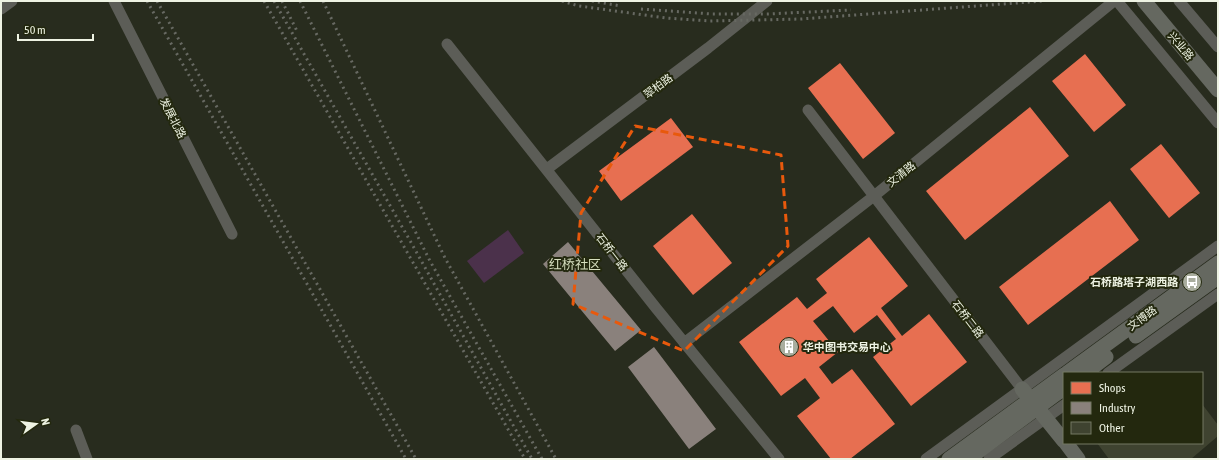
<svg xmlns="http://www.w3.org/2000/svg" width="1219" height="460" font-family="'Asap Condensed','Noto Sans SC',sans-serif">
<style>
.green{fill:#4b314b}
.shops{fill:#e76f51}
.industry{fill:#8a817c}
.building{fill:#3f4330}
.lines{fill:none;stroke-linecap:round;stroke-linejoin:round}
.street{stroke:#5c5d57;stroke-width:11}
.secondary{stroke:#656860;stroke-width:15}
.rail{stroke:#676962;stroke-width:3;stroke-dasharray:2 4;stroke-linecap:butt}
.marked{fill:none;stroke:#e8590c;stroke-width:3;stroke-dasharray:8 5;stroke-linejoin:round}
.labels{text-anchor:middle;dominant-baseline:central;stroke-width:4;stroke-linejoin:round;paint-order:stroke}
.street-label{font-size:11px;fill:#eef3e3;stroke:#23280e}
.poi-label{font-size:11px;font-weight:bold;fill:#eef3e3;stroke:#23280e;text-anchor:end}
.quarter-label{font-size:13px;fill:#d7dfbf;stroke:#23280e}
</style>
<rect width="100%" height="100%" fill="#282c1e"/>
<!-- green -->
<path class="green" d="M508,230L524,253L484,283L467,261Z"/>
<!-- shops -->
<path class="shops" d="M1085,54L1126,105L1094,132L1052,81Z
M840,63L895,133L863,159L808,88Z
M1030,107L1069,156L965,240L926,191Z
M671,118L693,147L621,201L599,171Z
M1161,144L1200,193L1169,218L1130,169Z
M1110,201L1139,240L1028,325L999,287Z
M692,214L732,263L693,295L653,246Z
M869,237L908,286L881,308L902,336L929,314L967,362L911,406L873,357L896,339L877,315L854,333L833,306L813,321L838,352L819,367L832,384L852,369L895,424L850,459H831L797,416L820,398L805,378L781,396L739,342L797,297L807,309L827,293L816,279Z"/>
<!-- industry -->
<path class="industry" d="M568,242L641,330L615,351L543,264Z
M654,347L716,429L689,449L628,367Z"/>
<!-- building -->
<path class="building" d="M1202,404L1218,425V436L1191,459H1109L1097,443H1202Z"/>
<g class="lines">
<!-- street -->
<path class="street" d="M114,1L232,234
M1117,1L1218,123
M1179,1L1218,47
M1,9L12,1
M447,44L656,308L779,459
M808,110L1022,389
M547,169L708,48L767,1
M684,343L874,196L1114,1
M1108,373L1218,294
M76,430L87,459
M926,459L1218,246
M989,459L1064,405"/>
<!-- secondary -->
<path class="secondary" d="M1144,1L1218,90
M1136,336L1218,277
M1067,373L1218,263
M1085,373L1106,357
M1022,389L1064,441
M1066,443L1078,459
M949,459L1064,375
M968,459L1064,388"/>
<!-- rail -->
<path class="rail" d="M147,1L406,459
M157,1L416,459
M264,1L525,459
M274,1L413,246L532,459
M282,1L297,31
M300,1L430,261L542,459
M323,1L445,258L556,459
M562,1L579,6L666,18L710,21L801,19L1043,1
M592,1L621,6
M641,9L712,14H767L851,10"/>
</g>
<!-- marked area -->
<path class="marked" d="M635,126L781,155L788,246L684,351L573,304L581,213Z"/>
<!-- icons -->
<defs>
<g id="bus-disc" transform="scale(1)"><circle r="9.5" fill="#a9ad9e" stroke="#23280e"/><path d="M-5-6H5V4H4V6H2V4H-2V6H-4V4H-5ZM-3.5-4V0h7V-4ZM-3.5 1.2v1.5H-2V1.2ZM2 1.2v1.5H3.5V1.2Z" fill="#fff"/></g>
<g id="building-disc" transform="scale(1)"><circle r="9.5" fill="#a9ad9e" stroke="#23280e"/><path d="M-4-6H4V6H1V3H-1V6H-4ZM-2.5-4.3h1.7v1.8h-1.7ZM.8-4.3h1.7v1.8H.8ZM-2.5-1h1.7V.8h-1.7ZM.8-1h1.7V.8H.8Z" fill="#fff"/></g>
</defs>
<g fill-rule="evenodd">
<use href="#bus-disc" x="1192" y="282"/>
<use href="#building-disc" x="789" y="347"/>
</g>
<g class="labels">
<!-- street labels -->
<g class="street-label">
<text transform="translate(1181 46) rotate(50)">兴业路</text>
<text transform="translate(658 86) rotate(-37)">翠柏路</text>
<text transform="translate(173 118) rotate(63)">发展北路</text>
<text transform="translate(901 174) rotate(-39)">文清路</text>
<text transform="translate(612 252) rotate(52)">石桥一路</text>
<text transform="translate(1142 318) rotate(-36)">文博路</text>
<text transform="translate(968 319) rotate(52)">石桥二路</text>
</g>
<!-- poi labels -->
<g class="poi-label">
<text x="1178" y="282">石桥路塔子湖西路</text>
<text x="803" y="347" text-anchor="start">华中图书交易中心</text>
</g>
<!-- quarter labels -->
<g class="quarter-label">
<text x="575" y="264">红桥社区</text>
</g>
</g>
<!-- border -->
<rect width="1219" height="460" fill="none" stroke="#eef3e3" stroke-width="4"/>
<!-- legend -->
<rect x="1063" y="372" width="140" height="72" fill="#23280e" stroke="#747963"/>
<rect x="1071" y="382" width="20" height="12" fill="#e76f51" stroke="#747963"/>
<text x="1099" y="392" font-size="12" fill="#eef3e3">Shops</text>
<rect x="1071" y="402" width="20" height="12" fill="#8a817c" stroke="#747963"/>
<text x="1099" y="412" font-size="12" fill="#eef3e3">Industry</text>
<rect x="1071" y="422" width="20" height="12" fill="#3f4330" stroke="#747963"/>
<text x="1099" y="432" font-size="12" fill="#eef3e3">Other</text>
<!-- north arrow -->
<g transform="translate(36 424) rotate(76)" stroke="#23280e" stroke-width="3" paint-order="stroke">
<path d="M0-3L7 15L0 10L-7 15Z" fill="#eef3e3"/>
<text y="-6" font-size="11" font-weight="bold" text-anchor="middle" fill="#eef3e3">N</text>
</g>
<!-- scale -->
<path d="M18 34v6h75v-6" fill="none" stroke="#eef3e3" stroke-width="2"/>
<text x="24" y="34" font-size="12" fill="#eef3e3" stroke="#23280e" stroke-width="3" paint-order="stroke">50 m</text>
</svg>
